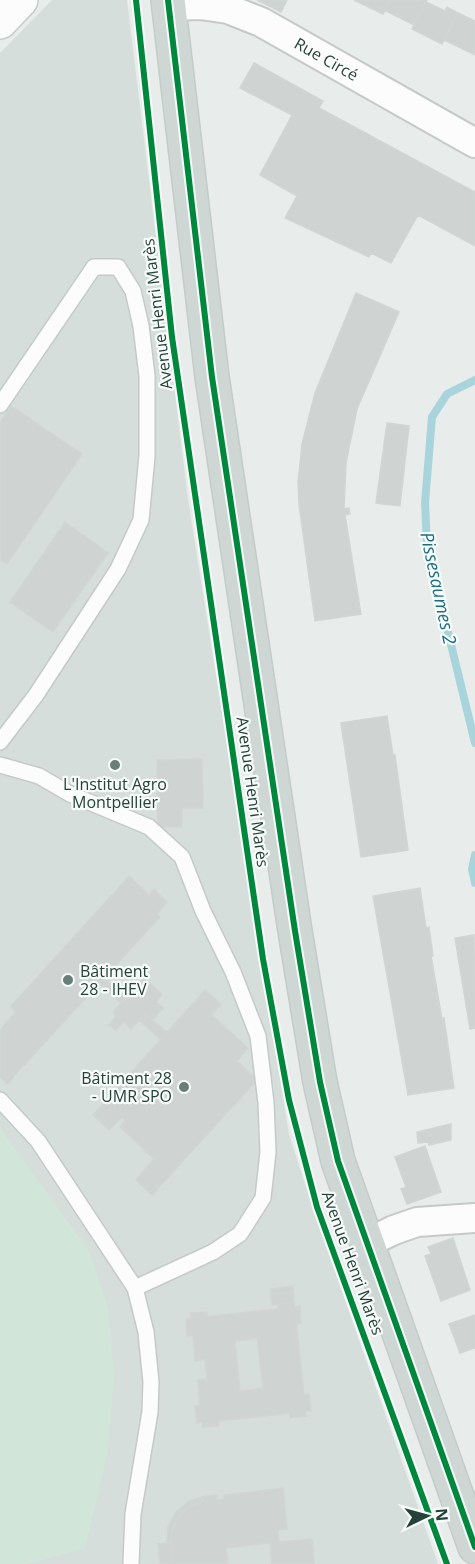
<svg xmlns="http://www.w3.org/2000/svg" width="475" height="1564" font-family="'Open Sans',sans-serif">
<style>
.built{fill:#d6dedb}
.green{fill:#d1e6d8}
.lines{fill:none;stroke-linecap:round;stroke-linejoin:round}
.stream{stroke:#a9d4db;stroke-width:8}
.building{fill:#cfd4d2;stroke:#d1d6d4;stroke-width:1.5;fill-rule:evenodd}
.lane-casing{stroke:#c5cac8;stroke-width:18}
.street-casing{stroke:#c5cac8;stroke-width:32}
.secondary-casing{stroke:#c3cbc8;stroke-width:36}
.primary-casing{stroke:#c3ccc9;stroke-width:36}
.lane{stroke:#fcfcfc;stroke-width:15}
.street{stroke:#fcfcfc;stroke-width:28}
.secondary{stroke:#fcfcfc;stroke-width:33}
.primary{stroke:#cfd7d5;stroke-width:33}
.cycleway-casing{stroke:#f7fbf9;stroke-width:10}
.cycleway{stroke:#00873e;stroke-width:6}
.poi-dot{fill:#697e78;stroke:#f7fbf9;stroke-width:2}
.labels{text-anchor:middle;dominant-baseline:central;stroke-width:4.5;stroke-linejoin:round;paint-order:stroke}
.street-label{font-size:16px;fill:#24423a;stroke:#f7fbf9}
.poi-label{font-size:16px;fill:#24423a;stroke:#f7fbf9}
.water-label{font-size:18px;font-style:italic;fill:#1c6f80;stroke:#f7fbf9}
</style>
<rect width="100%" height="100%" fill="#e8edeb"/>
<!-- built -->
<path class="built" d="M52,0H127L188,499L289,1134L315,1215L438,1564H0V53Z"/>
<!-- green -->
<path class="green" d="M0,1128L89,1251L108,1308L114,1379L107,1455L85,1548L26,1564H0Z"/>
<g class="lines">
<!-- stream -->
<path class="stream" d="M475,380L447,394L432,417L425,503L427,546L475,743
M475,855L472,869L475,883"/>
</g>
<!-- building -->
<path class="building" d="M257,0H287L281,12Z
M354,0H390L383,14Z
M390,0H427L414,25L384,10Z
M426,2L445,11L447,7L458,13L442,44L412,29Z
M458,13L475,21V55L444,40Z
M254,63L323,101L319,108L475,192V246L418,215L391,263L371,253L369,257L285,218L297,196L260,175L292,115L240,88Z
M356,293L399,312L357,409L346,463L344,509L349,508L350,514L345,515L361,614L315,621L299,504L298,482L302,444L315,393Z
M11,406L82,454L7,564L0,559V423Z
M387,423L409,426L400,506L376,503Z
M65,522L108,553L53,632L10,602Z
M387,716L393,755H395L408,850L361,857L341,723Z
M202,759L203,808H182V827H158L157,760Z
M129,876L149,895L154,889L167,902L157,914L160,917L7,1084L0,1077V1030L15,1013L11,1006Z
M420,888L426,928L429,927L433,956H431L442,1019L444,1018L454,1088L408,1095L373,896Z
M474,935L475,1028L470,1029L455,938Z
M104,978L126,998L121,1003L99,983Z
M144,978L162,994L156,1002L163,1008L153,1020L145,1014L131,1029L124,1022L115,1030L109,1025L116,1016L113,1012Z
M205,990L221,1004L212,1015L248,1048L237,1061L257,1080L152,1195L136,1180L154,1159L120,1127L125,1120L122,1117L109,1130L93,1115Z
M145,1014L167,1032L160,1039L139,1020Z
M451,1124V1140L429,1145L428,1142L418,1143L417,1132Z
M425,1146L441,1192L407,1204L401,1189L406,1187L395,1157Z
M453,1238L470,1290L441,1301L425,1256L431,1254L428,1247Z
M293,1286V1292L271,1295V1289Z
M293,1292L294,1302L272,1305L271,1295Z
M294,1302L295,1307L300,1306L301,1323L297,1324V1329L304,1395L309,1394L311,1411H306V1416L290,1418L289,1413L284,1414L218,1421L219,1426L203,1427L202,1422L197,1423L195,1406L200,1405L198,1380L207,1379L205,1359L195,1361L193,1335L187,1336L186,1319L191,1318L190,1313L207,1312V1316H212L278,1309V1304ZM257,1338L263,1388L240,1391L235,1341Z
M475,1315V1348L460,1353L449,1324Z
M283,1488L287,1529L278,1530L279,1542L312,1539L314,1564H272L270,1543L226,1548L228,1564H173L171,1537L176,1520L187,1508L203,1501L202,1497L217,1495V1500L224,1499V1495Z
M202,1497L203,1501L187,1508L180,1515L172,1528L171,1543H167L168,1527L176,1512L189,1501Z
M171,1543L173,1564H160L158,1544Z"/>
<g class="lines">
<!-- lane casing -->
<g class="lane-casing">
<path id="lane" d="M0,405L94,267H118L133,291L141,326L147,376V456L141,520L118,569L36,695L0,742
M0,765L39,776L70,794L149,827L182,857L203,911L233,972L258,1036L266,1103L268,1152L263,1198L240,1234L213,1252L135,1288
M0,1100L38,1141L135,1288L146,1332L151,1382L150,1412L133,1514L131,1564"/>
</g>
<!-- street casing -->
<g class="street-casing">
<g id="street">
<path id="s1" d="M168,6L200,5L228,9L261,22L475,143"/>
<path d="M367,1243L394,1230L417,1222L475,1218"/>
</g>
</g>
<!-- secondary casing -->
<g class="secondary-casing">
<path id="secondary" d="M0,22L21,0"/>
</g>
<!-- primary casing -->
<g class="primary-casing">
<path id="primary" d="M168,0L212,377L295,931L320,1082L338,1161L475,1547"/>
</g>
<!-- lane -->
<use href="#lane" class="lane"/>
<!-- street -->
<use href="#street" class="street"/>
<!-- secondary -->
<use href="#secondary" class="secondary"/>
<!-- primary -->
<use href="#primary" class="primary"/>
<!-- cycleway casing -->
<g class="cycleway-casing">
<path id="cycleway" d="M136,0L172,337L263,959L289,1100L317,1207L447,1564
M168,0L212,377L295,931L320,1082L338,1161L475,1547"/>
</g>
<!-- cycleway -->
<use href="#cycleway" class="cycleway"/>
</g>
<!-- markers -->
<g class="poi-dot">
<circle cx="115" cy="765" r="6"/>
<circle cx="68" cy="980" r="6"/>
<circle cx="184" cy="1087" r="6"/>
</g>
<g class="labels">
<!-- street labels -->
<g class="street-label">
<text stroke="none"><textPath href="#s1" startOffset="171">Rue Circé</textPath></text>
<text transform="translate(157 314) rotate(-97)">Avenue Henri Marès</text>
<text transform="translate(253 792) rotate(82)">Avenue Henri Marès</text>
<text transform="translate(353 1263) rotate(70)">Avenue Henri Marès</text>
</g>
<!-- poi labels -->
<g class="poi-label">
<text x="115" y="784">L'Institut Agro<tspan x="115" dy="18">Montpellier</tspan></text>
<text x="80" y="971" text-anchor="start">Bâtiment<tspan x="80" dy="18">28 - IHEV</tspan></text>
<text x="172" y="1078" text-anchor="end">Bâtiment 28<tspan x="172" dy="18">- UMR SPO</tspan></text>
</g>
<!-- water labels -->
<g class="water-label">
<text transform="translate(439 588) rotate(78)">Pissesaumes 2</text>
</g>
</g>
<!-- north arrow -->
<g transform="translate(427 1516) rotate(85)" stroke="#f7fbf9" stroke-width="4.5" paint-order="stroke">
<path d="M0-4.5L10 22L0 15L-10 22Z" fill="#24423a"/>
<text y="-9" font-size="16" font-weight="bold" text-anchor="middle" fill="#24423a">N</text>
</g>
</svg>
